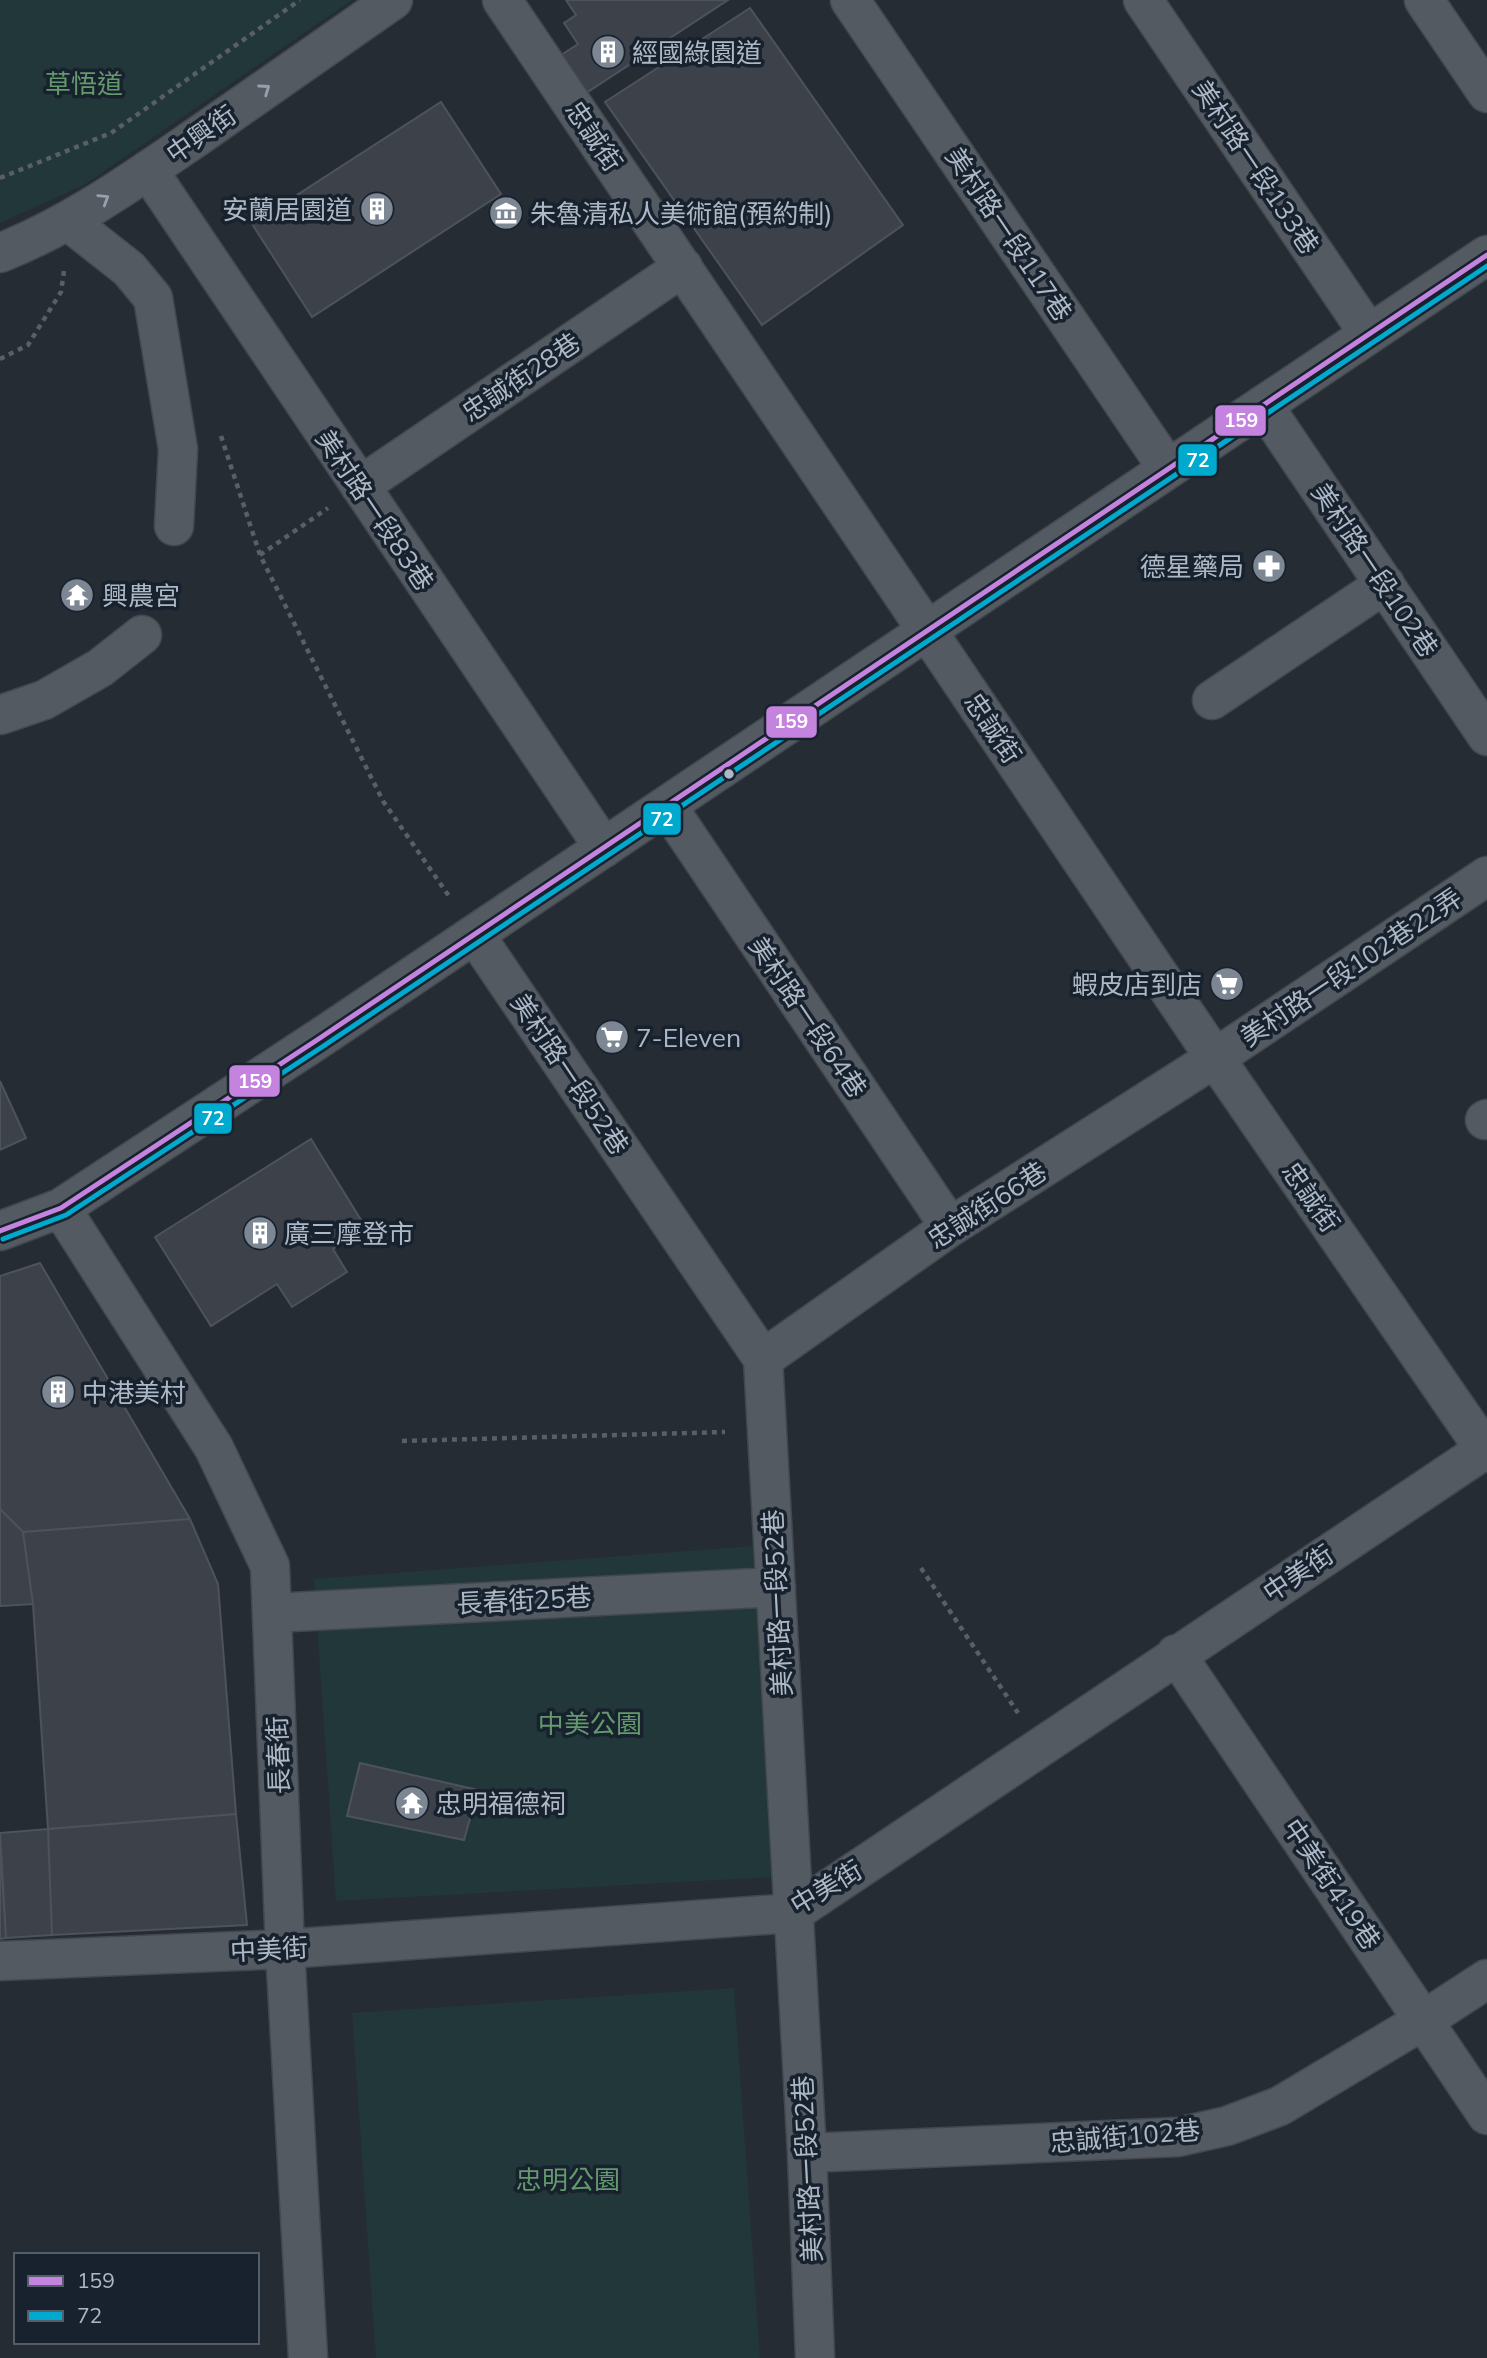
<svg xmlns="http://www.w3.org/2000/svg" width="1487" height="2358" font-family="Mulish,'Noto Sans TC',sans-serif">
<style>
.green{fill:#22373a}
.building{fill:#3d424a;stroke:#4c535c;stroke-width:2}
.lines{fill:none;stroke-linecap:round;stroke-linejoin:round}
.minor-casing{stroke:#42484e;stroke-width:41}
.path{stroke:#585f65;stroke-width:4.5;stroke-dasharray:5 5;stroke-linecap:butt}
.minor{stroke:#545a62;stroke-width:38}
.bus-1-casing{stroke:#18222e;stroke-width:10}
.bus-2-casing{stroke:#18222e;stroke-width:10}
.bus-1{stroke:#c483df;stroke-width:5}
.bus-2{stroke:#00a9ce;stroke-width:5}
.oneway{stroke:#97a0ad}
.bus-dot{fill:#adb8c6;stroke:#18222e;stroke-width:2.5}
.labels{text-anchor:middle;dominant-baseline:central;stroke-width:7;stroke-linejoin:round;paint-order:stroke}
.poi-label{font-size:26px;fill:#adb8c6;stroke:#18222e;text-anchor:start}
.park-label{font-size:26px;fill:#63996d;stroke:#18222e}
.street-label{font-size:26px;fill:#adb8c6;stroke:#18222e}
.line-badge{stroke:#18222e;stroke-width:2.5}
.badge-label{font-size:19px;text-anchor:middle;font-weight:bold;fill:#fff}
</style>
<rect width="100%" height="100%" fill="#252c34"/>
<!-- green -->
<path class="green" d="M0,0H352L84,185L0,223Z
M754,1546L772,1877L336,1901L314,1579Z
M734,1988L760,2358H376L352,2013Z"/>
<!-- building -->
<path class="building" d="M566,0H728L580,97L555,59L578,44L564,23L576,15Z
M750,8L903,225L762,325L605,102Z
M441,102L501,194L312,317L252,224Z
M0,1081L26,1138L0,1150Z
M311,1139L366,1228L333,1249L347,1272L292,1307L277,1284L211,1326L155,1237Z
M40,1263L190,1519L23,1532L0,1509V1276Z
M0,1509L23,1532L33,1604L0,1606Z
M190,1519L218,1584L236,1814L48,1829L33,1604L23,1532Z
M360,1763L478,1790L464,1840L347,1816Z
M236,1814L247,1925L52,1935L48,1829Z
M48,1829L52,1935L6,1938L0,1833Z
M0,1843L6,1938L0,1939Z"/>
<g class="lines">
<!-- minor casing -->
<g class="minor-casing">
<path id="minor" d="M502,0L1215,1058L1487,1453
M850,0L1168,469
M1143,0L1369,334
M1424,0L1487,93
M148,170L604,848
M68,221L129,269L153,298L178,449L174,526
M0,253C73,224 137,178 201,134C265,89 329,45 393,0
M1263,405L1487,736
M360,486L683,267
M1212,700L1385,584
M0,715L44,700L100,668L142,635
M667,806L950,1227
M475,935L763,1359L807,2153L815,2358
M1485,1120L1487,1119
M61,1208L214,1448L270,1566L285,1949L308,2358
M0,1231L61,1208L317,1040L1487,255
M763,1359L950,1227L1215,1058L1487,876
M272,1613L776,1587
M1176,1654L1487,2115
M0,1961L285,1949L793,1913L1487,1448
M807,2153L1178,2137L1227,2126L1280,2106L1424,2020L1487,1979"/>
</g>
<!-- path -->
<path class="path" d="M0,178L111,133L300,0
M0,359L28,345L61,292L64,271
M221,436L260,555L383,801L451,899
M260,555L328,508
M402,1441L725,1432
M921,1568L1018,1713"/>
<!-- minor -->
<use href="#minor" class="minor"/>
<!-- bus-1 casing -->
<g class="bus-1-casing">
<path id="bus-1" d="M0,1231L61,1208L317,1040L1487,255"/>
</g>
<!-- bus-2 casing -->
<g class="bus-2-casing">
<path id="bus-2" d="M3,1239L66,1215L322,1047L1487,266"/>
</g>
<!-- bus-1 -->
<use href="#bus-1" class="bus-1"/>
<!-- bus-2 -->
<use href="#bus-2" class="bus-2"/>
</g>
<!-- one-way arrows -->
<defs><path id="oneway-chevron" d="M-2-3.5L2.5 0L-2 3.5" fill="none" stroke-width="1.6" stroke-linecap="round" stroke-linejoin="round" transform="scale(1.75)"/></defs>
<g class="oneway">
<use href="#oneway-chevron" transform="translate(265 89) rotate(-35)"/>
<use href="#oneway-chevron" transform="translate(104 199) rotate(-32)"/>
</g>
<!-- icons -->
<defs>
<g id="building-disc" transform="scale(1.75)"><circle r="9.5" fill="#7d8793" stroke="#18222e"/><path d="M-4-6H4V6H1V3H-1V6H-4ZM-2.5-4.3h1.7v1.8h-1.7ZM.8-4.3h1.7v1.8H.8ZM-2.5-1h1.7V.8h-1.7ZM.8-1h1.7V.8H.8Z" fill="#fff"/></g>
<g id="museum-disc" transform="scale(1.75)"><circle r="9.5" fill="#7d8793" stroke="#18222e"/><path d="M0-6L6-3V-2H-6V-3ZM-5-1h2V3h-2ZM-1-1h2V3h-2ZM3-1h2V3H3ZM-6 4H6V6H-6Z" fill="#fff"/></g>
<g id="pharmacy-disc" transform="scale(1.75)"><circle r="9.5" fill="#7d8793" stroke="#18222e"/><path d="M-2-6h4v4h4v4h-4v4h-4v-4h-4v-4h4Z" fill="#fff"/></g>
<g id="temple-disc" transform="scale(1.75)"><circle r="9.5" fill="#7d8793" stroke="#18222e"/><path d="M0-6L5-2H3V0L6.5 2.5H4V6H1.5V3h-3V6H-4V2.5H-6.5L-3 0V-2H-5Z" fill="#fff"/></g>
<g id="supermarket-disc" transform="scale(1.75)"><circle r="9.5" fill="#7d8793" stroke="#18222e"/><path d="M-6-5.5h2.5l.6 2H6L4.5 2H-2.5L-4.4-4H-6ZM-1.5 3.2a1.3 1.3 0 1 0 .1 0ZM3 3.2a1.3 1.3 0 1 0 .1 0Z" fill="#fff"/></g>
</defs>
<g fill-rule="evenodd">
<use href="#building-disc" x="608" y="52"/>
<use href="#building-disc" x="377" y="209"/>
<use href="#museum-disc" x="506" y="213"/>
<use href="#pharmacy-disc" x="1269" y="566"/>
<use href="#temple-disc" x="77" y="595"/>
<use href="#supermarket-disc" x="1227" y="984"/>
<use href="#supermarket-disc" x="612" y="1037"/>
<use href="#building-disc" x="260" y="1233"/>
<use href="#building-disc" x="58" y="1392"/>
<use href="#temple-disc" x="412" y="1803"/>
</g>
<!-- markers -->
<circle class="bus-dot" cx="729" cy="774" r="6"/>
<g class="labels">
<!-- poi labels -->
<g class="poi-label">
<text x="632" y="52">經國綠園道</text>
<text x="352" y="209" text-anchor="end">安蘭居園道</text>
<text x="530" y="213">朱魯清私人美術館(預約制)</text>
<text x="1244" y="566" text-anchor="end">德星藥局</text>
<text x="102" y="595">興農宮</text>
<text x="1202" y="984" text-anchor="end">蝦皮店到店</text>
<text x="636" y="1037">7-Eleven</text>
<text x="284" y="1233">廣三摩登市</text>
<text x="82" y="1392">中港美村</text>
<text x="436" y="1803">忠明福德祠</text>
</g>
<!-- park labels -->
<g class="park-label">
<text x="84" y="83">草悟道</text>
<text x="590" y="1723">中美公園</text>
<text x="568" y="2179">忠明公園</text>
</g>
<!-- street labels -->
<g class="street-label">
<text transform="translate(201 134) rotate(-35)">中興街</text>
<text transform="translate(594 136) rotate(56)">忠誠街</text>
<text transform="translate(1256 167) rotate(56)">美村路一段133巷</text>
<text transform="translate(1009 234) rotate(56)">美村路一段117巷</text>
<text transform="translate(521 377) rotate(-34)">忠誠街28巷</text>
<text transform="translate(375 510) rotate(56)">美村路一段83巷</text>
<text transform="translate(1375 570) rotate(56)">美村路一段102巷</text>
<text transform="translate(993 728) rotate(56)">忠誠街</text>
<text transform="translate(1351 967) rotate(-34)">美村路一段102巷22弄</text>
<text transform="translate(808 1017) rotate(56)">美村路一段64巷</text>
<text transform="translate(570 1074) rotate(56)">美村路一段52巷</text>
<text transform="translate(1311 1197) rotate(55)">忠誠街</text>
<text transform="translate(987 1205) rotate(-33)">忠誠街66巷</text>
<text transform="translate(1298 1573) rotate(-34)">中美街</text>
<text transform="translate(524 1600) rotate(-3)">長春街25巷</text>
<text transform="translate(777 1603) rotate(-93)">美村路一段52巷</text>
<text transform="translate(278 1755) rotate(-92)">長春街</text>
<text transform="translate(1332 1884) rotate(56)">中美街419巷</text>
<text transform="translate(826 1887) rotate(-31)">中美街</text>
<text transform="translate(269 1949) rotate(-3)">中美街</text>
<text transform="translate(1125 2136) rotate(-5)">忠誠街102巷</text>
<text transform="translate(807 2169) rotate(-93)">美村路一段52巷</text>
</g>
</g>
<g class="line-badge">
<rect x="1214" y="404" width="53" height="33" rx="7" fill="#c483df"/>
<rect x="1177" y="443" width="41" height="34" rx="7" fill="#00a9ce"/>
<rect x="765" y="705" width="53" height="34" rx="7" fill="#c483df"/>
<rect x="642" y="802" width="40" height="34" rx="7" fill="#00a9ce"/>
<rect x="228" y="1064" width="53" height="34" rx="7" fill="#c483df"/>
<rect x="193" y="1102" width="40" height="33" rx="7" fill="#00a9ce"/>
</g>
<g class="badge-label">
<text x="1241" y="427">159</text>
<text x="1198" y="467">72</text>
<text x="791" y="728">159</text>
<text x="662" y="826">72</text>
<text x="255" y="1088">159</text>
<text x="213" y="1125">72</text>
</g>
<!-- legend -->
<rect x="14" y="2253" width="245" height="91" fill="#18222e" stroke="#545e6b" stroke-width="2"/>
<rect x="28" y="2276" width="35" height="10" fill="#c483df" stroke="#545e6b" stroke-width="2"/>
<text x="77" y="2288" font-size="21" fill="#adb8c6">159</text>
<rect x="28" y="2311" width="35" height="10" fill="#00a9ce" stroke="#545e6b" stroke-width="2"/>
<text x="77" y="2323" font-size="21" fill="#adb8c6">72</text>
</svg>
